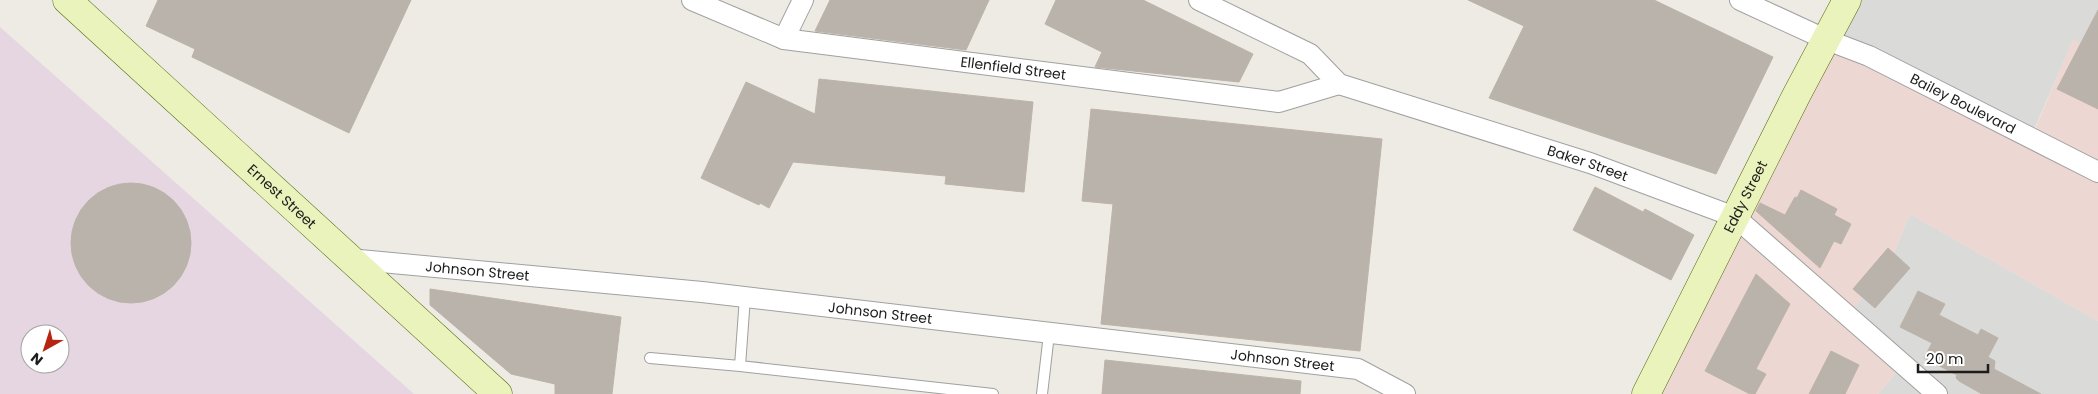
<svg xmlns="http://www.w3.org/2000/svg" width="2098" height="394" font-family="Poppins,sans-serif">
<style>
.residential{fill:#dadad9}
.commercial{fill:#ecd7d3}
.industrial{fill:#e5d6e1;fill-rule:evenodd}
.building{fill:#b9b3ac;stroke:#bdb3a7}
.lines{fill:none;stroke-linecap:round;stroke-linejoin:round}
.lane-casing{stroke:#a0a0a0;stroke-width:12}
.street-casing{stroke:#a0a0a0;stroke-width:22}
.secondary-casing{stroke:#55690e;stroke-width:29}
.lane{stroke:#fff;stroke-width:10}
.street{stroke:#fff;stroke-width:20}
.secondary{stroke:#eaf3bb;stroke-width:28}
.labels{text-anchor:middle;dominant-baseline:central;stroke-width:4;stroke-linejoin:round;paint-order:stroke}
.street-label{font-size:14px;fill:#1c1c1c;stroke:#fff}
</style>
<rect width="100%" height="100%" fill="#edebe3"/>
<!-- residential -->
<path class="residential" d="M1845,0H2098V53L2073,40L2029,141L1826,41Z
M1910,214L2098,321V394H1878L1901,367L1847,317L1891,260Z"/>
<!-- commercial -->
<path class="commercial" d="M2073,39L2098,53V321L1910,214L1891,260L1847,317L1901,367L1878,394H1645L1826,41L2030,141Z"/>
<!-- industrial -->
<path class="industrial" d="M0,27L414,394H0ZM30,334H60V364H30Z"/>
<!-- building -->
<path class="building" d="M158,0H411L349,133L192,57L195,49L146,26Z
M830,0H989L966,50L815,31Z
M1056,0H1143L1253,54L1239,82L1095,67L1102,52L1045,24Z
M1468,0H1654L1773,57L1716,174L1489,98L1524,26Z
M2098,10V109L2057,89Z
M819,79L1033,102L1024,192L945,184L946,176L793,162L769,208L760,203L759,205L701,178L746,82L815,114Z
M1091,109L1382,139L1360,351L1101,324L1113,204L1082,201Z
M71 243a60 60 0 1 1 120 0a60 60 0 1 1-120 0Z
M1595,187L1643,212L1645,209L1694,235L1671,280L1573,230Z
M1801,190L1837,209L1834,215L1851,224L1841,244L1834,241L1820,268L1756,211L1760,203L1785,215L1795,197L1797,198Z
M1888,248L1910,268L1875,308L1853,289Z
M1756,274L1790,304L1756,369L1766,374L1755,394H1750L1705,371Z
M430,289L621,317L612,394H555V384L511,374L430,305Z
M1918,291L1945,304L1939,315L1978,335L1981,329L1998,338L1988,357L1995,361L1994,369L2041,394H1982L1959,381L1956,378L1957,375L1924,358L1932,343L1900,327Z
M1831,351L1859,365L1845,394H1809Z
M1105,360L1301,381L1300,394H1102Z"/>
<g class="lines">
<!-- lane casing -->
<g class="lane-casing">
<path id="lane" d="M650,358L740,366L745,297
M740,366L993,394
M1042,394L1049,334"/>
</g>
<!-- street casing -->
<g class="street-casing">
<g id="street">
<path id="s1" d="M692,0L784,39L1279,102L1339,84"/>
<path id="s2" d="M1199,0L1310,54L1339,84L1590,163L1735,217L1937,394"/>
<path id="s3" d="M1740,0L1827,40L1869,56L2098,172"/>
<path d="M784,39L803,0"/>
<path id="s4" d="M349,259L702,292L1358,369L1405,394"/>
</g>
</g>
<!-- secondary casing -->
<g class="secondary-casing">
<g id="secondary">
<path id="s5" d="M67,0L498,394"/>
<path id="s6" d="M1646,394L1797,94L1847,0"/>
</g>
</g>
<!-- lane -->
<use href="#lane" class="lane"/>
<!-- street -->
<use href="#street" class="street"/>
<!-- secondary -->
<use href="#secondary" class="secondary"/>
</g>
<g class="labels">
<!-- street labels -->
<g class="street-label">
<text stroke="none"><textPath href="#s1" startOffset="331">Ellenfield Street</textPath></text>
<text stroke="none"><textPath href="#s3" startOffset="246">Bailey Boulevard</textPath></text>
<text stroke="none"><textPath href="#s2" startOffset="426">Baker Street</textPath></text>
<text stroke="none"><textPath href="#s6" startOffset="221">Eddy Street</textPath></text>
<text stroke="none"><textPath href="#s5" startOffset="291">Ernest Street</textPath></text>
<text stroke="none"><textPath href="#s4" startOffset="129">Johnson Street</textPath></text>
<text stroke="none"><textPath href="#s4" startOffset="534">Johnson Street</textPath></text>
<text stroke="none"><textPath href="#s4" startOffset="939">Johnson Street</textPath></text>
</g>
</g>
<!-- north arrow -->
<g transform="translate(45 349) rotate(219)"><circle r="24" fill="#ffffff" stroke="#a4a4a4"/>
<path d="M0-4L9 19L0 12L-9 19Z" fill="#b72412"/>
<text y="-8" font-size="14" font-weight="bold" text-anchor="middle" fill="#1c1c1c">N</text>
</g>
<!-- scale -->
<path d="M1918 364v8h70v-8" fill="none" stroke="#1c1c1c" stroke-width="2.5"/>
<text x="1926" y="364" font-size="15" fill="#1c1c1c" stroke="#ffffff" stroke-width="4" paint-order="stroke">20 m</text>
</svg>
